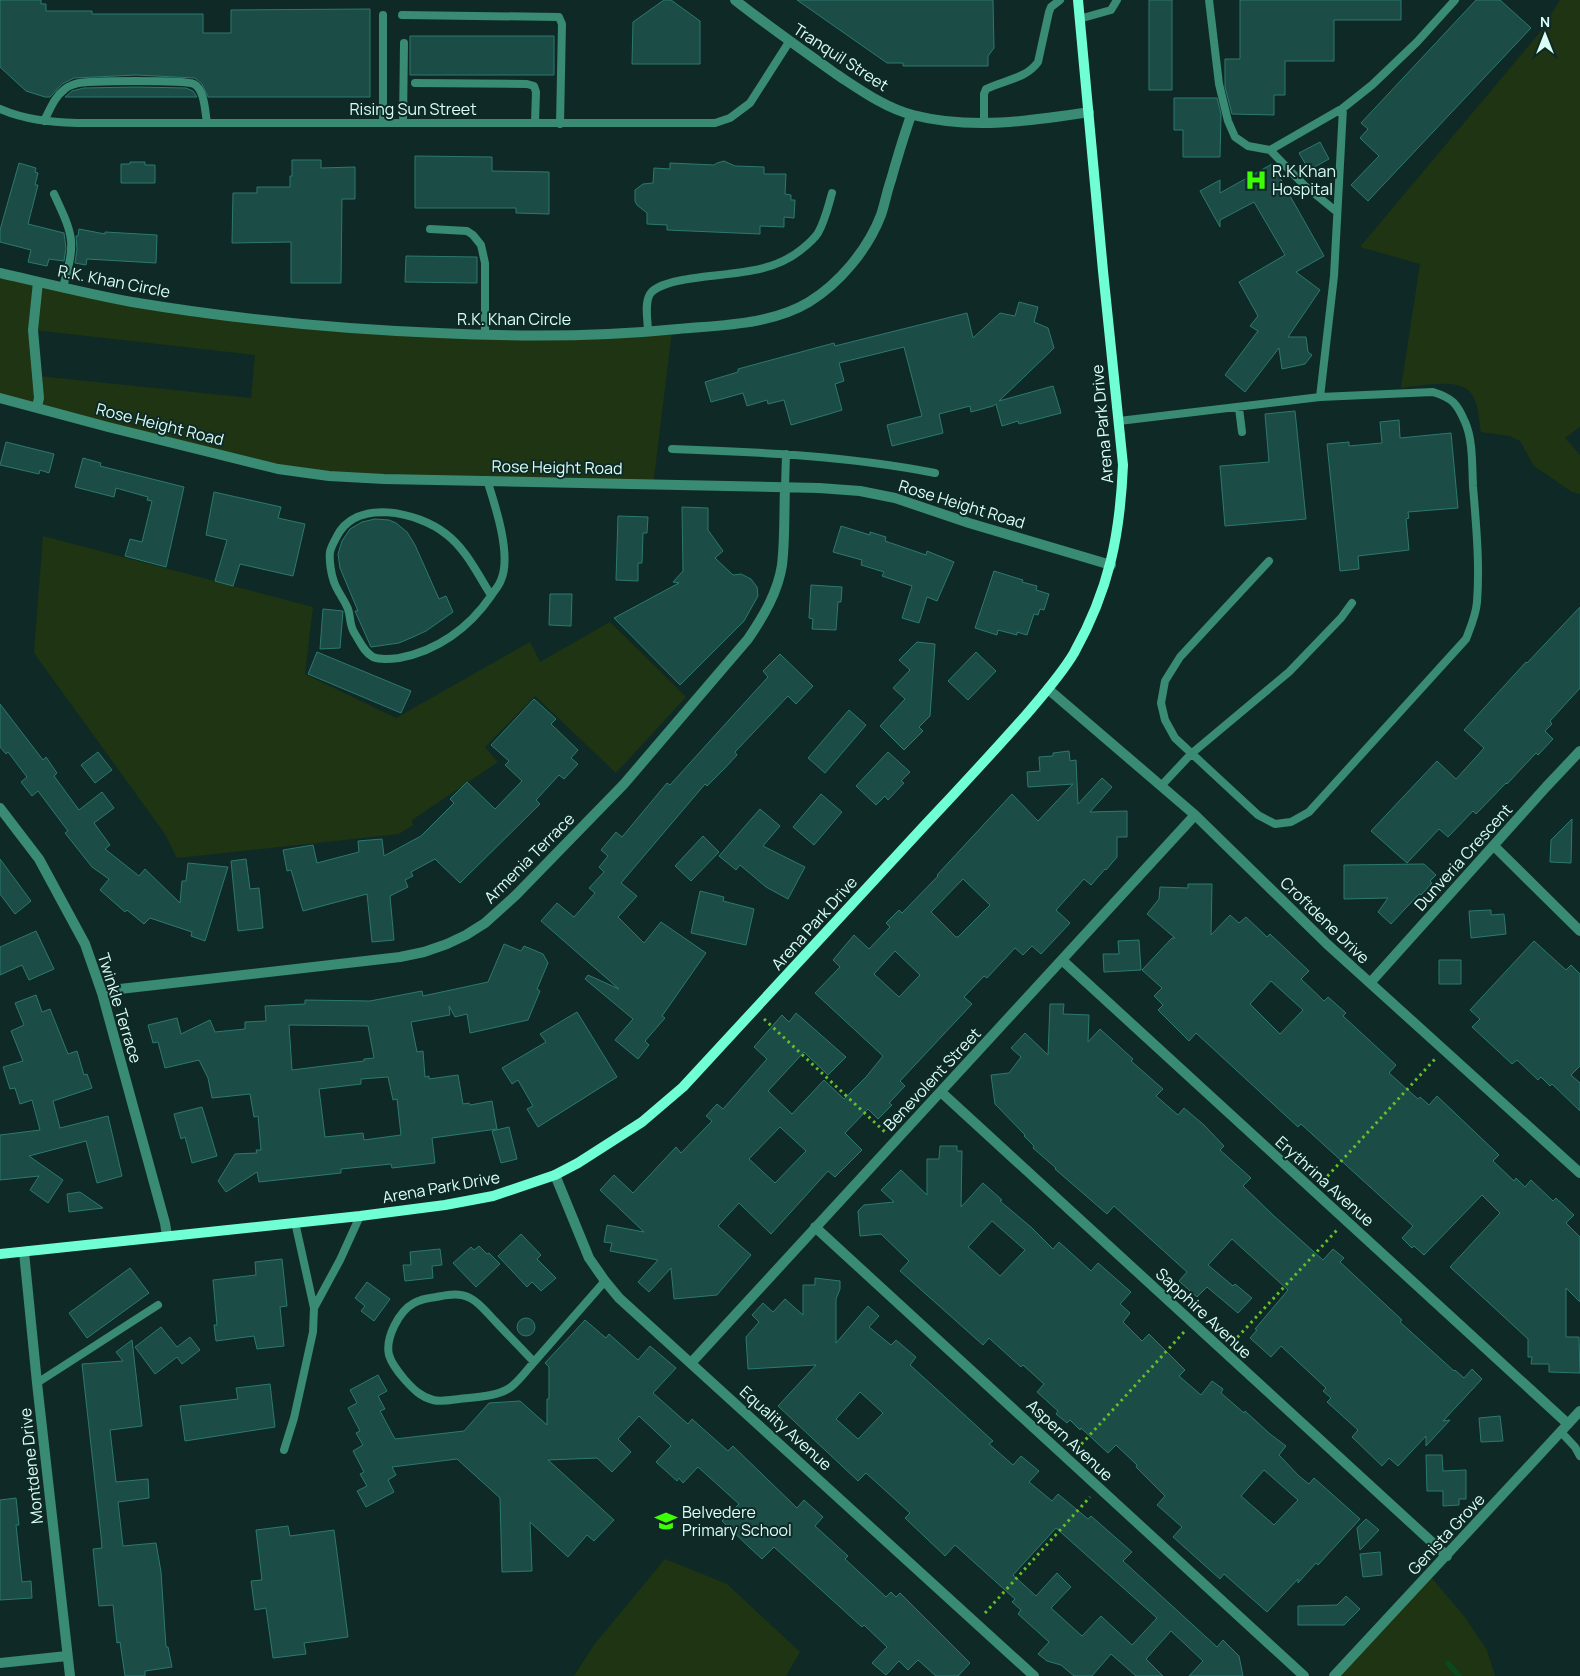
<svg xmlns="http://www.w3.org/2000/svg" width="1580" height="1676" font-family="Manrope,sans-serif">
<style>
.green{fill:#1e3412;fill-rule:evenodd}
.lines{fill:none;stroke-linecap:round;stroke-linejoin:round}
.stream{stroke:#084a1d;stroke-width:5.5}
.building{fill:#1b4c46;stroke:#2c796f;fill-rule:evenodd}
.path{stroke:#65c12b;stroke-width:3;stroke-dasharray:2.5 4;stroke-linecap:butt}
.lane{stroke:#398b73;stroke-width:8}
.street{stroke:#398b73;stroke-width:10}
.secondary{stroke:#70ffd4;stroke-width:10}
.labels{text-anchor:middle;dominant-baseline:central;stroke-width:4;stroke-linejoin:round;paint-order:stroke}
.street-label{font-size:16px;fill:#d9fff7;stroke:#0f2a26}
.poi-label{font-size:16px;fill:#d9fff7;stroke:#0f2a26;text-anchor:start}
</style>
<rect width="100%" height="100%" fill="#0f2a26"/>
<!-- green -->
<path class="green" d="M1560,0H1580V427L1565,438L1580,455V494L1572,492L1534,466L1520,441L1510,436L1481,432C1479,419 1479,401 1469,391C1456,378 1418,386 1401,388L1420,264L1360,247L1541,31Z
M0,272L39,281L237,317L487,334L672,331L653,486L329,477L0,398ZM34,330L255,355L251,398L38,376Z
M43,536L313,607L305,674L396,718L530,642L540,662L610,622L686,697L616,773L535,696L485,747L498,762L412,820L413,825L399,834L177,858L165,834L34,653Z
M665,1559L727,1584L800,1652L786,1676H574L594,1645Z
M1430,1576L1464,1616L1487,1650L1495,1676H1334Z"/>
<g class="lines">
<!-- stream -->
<path class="stream" d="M1448,1663L1459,1676"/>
</g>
<!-- building -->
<path class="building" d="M0,0H41V4H46V11H92V14H203V33H231V10L370,9V97H208L202,84L195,78L136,75L74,78L62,84L50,97H45L26,91L0,67Z
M664,0H671L700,21V64H632L633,22Z
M797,0H993L994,48L988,56V66H903V63H887Z
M1149,0H1172V90H1149Z
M1240,0H1401V20H1334V61H1285V95H1274V115L1232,114L1225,87V59H1240Z
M1476,0H1500L1531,28L1368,201L1351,185L1379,156L1360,138L1368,129L1361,123Z
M410,36H554V75H410Z
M136,87L186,88L193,91L197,97H65L72,91L84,88Z
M1174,98H1217L1221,114L1220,157H1183V130H1174Z
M1320,142L1329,159L1309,170L1299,153Z
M415,156L492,157V171L549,172V214L516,213V208H415Z
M292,160H321V168L355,167V199H342L341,283H291V242L232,243L233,193H257V187H290V176H292Z
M724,161L735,166L764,167V174H786L785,194L791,195V200H795L794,218L784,217V227L760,226V234L667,230V225L647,224V213L637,205L635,201V190L643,184L653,183L654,168L670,169V163L714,165L717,163Z
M130,162H145V165H155V183H121V164H130Z
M19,163L36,168L35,172L38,173L35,185H38L28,224L64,233L66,248L64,261L49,259L47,266L28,262L31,250L0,242V230Z
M1272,164L1324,256L1296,272L1320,290L1288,337H1306L1308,352L1312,355L1305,364L1282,369L1279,348L1245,392L1225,375L1258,331L1250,326L1258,316L1239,282L1285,255L1254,202L1220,220V227L1200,191L1220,180V193Z
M79,229L105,234V232L157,235L156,263L87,259L86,265L75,263L77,249L76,236H78Z
M406,256L477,257V283L405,282Z
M1019,302L1038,307L1034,322L1048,328L1054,348L999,401L1053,386L1061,413L1019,424L1018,421L1002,426L996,404L993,406L971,412L970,406L939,414L943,433L892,446L887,425L922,416L904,347L839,363L844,381L835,384L842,410L829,414L791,425L784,400L768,404L767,400L747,406L743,393L711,402L705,382L738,372V369L834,343L835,346L967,313L973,338L1000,313L1015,316Z
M1295,411L1306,519L1225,526L1220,466L1269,462L1265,414Z
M1399,420L1400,438L1451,433L1458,508L1408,512L1409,518L1406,519L1409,550L1358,556L1359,569L1340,571L1327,444L1349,442V446L1382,443L1380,422Z
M6,442L54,454L49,473L40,470L39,474L0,465Z
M83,458L101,463L100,466L184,487L166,567L125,556L130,539L142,542L152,501L147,500L148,497L116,488L114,497L75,487Z
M214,492L281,507L278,518L305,524L293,576L240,564L233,586L215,581L227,540L206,535Z
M682,507L708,508V530L723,551L715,558L733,575L741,574L751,579L757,587L758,596L744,621L680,685L614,618L679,583L673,582L683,571Z
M618,516L648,517L647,533H643L642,563H638V581L616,580Z
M375,519L389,520L396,523L407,532L415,545L439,599L446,596L453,612L426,631L413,637L399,643L371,647L355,611H358L340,568L338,554L342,541L350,529L362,522Z
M841,526L870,535V532L886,537L885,541L926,555L927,551L954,562L937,601L927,597L919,623L902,618L912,586L882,576L884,572L861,565L862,560L833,552Z
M994,571L1023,580L1022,582L1037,586L1036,590L1049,594L1044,610L1040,609L1038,615L1034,614L1027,635L1017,632V635L998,630L997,635L975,628Z
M811,585L842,587L841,602H838L836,630L812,629L813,619L809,618Z
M550,594H572L571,626L549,625Z
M1580,607V688L1550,721L1552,724L1545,731L1553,739L1538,755L1536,753L1507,784L1506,783L1476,814L1473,811L1448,837L1439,829L1407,863L1371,831L1437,761L1456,779L1477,756L1484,748L1464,730L1526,662L1527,663Z
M323,609L343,611L340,648L320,649Z
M917,642L935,644L930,716L919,727L923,731L904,750L880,726L905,699L893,688L910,670L899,660Z
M317,652L411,691L401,713L308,674Z
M976,652L996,671L968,700L948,681Z
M780,654L813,686L796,704L788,696L735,752L737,755L725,768L707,786L705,784L621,883L637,896L618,917L644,943L661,922L706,953L662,1016L665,1018L645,1041L649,1045L638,1059L615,1040L633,1019L585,979L588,975L619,989L541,921L557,903L574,917L595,893L589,888L604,872L599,867L608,856L601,850L616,832L622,837L667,783L670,785L768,677L763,671Z
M534,699L556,719L551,724L578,750L571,758L578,764L564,779L559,775L536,800L540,804L460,883L435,859L411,872L413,876L405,880L408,887L390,896L394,940L372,942L367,894L303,911L291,870L287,871L283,850L313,845L317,863L359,852L358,841L382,839L384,856L421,836L454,803L450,799L467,782L495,809L522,781L505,765L509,761L491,745Z
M0,704L43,760L46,757L57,773L54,776L79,810L102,792L114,808L94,823L110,845L105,849L139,876L145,869L180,903L182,881H186L188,863L228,867L205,941L191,936L192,932L150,918L144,924L127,910L125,912L100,890L109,879L92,867L65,833L68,831L38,791L32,796L21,782L27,777L8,752L6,754L0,747Z
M849,710L866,725L825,773L808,758Z
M1069,751L1070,761L1076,760L1078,804L1102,778L1112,787L1090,812L1127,811V837H1117V857L1106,870L1105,869L1091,885L1084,879L1056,910L1070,923L1041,954L1032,946L1023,955L1015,948L987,978L984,976L964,997L972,1004L900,1081L905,1086L889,1103L892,1105L878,1119L868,1109L845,1133L862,1150L835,1177L828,1171L771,1234L739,1203L718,1226L751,1255L717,1295L674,1299L671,1268L649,1292L638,1282L658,1260L610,1251L612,1243L604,1242L607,1225L644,1232L600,1190L614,1175L633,1193L676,1147L681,1153L712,1121L706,1116L717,1104L723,1109L767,1059L754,1047L782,1015L789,1022L796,1013L846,1057L828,1075L804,1052L768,1091L792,1114L824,1080L844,1099L866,1077L883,1056L815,993L840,967L833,960L854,935L869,949L890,927L886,923L899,910L902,913L938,876L937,875L1012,794L1038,821L1073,784L1028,787L1027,772L1040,771L1039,757L1053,756V753ZM963,879L990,905L958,937H956L931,912ZM895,951L920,975L899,997L874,974ZM780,1127L806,1151L775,1183L749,1159Z
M98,752L112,770L95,783L81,765Z
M888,752L910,772L901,781L904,783L888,800L885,796L876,805L856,786Z
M821,794L842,812L814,845L793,827Z
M760,809L780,826L763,846L805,867L788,899L766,887L740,865L736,870L719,856Z
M1572,819L1571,863L1550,862L1551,840Z
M703,836L719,852L691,881L675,866Z
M0,859L31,901L15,914L0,894Z
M246,859L250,889L259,888L263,928L238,931L231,861Z
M1424,864L1436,875L1430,881L1432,883L1421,895L1419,894L1391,924L1378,912L1388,898L1344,899V865Z
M1188,884H1212L1211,935L1230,915L1239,923L1246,917L1267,937L1270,934L1309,971L1301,979L1324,1001L1328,997L1346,1013L1343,1016L1396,1065L1389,1073L1418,1099L1420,1097L1429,1105L1437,1096L1499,1155L1493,1161L1514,1181L1516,1178L1525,1187L1531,1180L1553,1201L1556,1198L1574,1215L1566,1223L1580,1237V1302L1566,1288V1337H1579L1580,1373L1549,1372V1364H1531L1532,1357H1528V1339L1450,1267L1500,1213L1482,1195L1424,1255L1414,1246L1412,1248L1402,1238L1413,1226L1301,1124L1298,1127L1196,1033L1189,1041L1158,1010L1163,1005L1154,996L1162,988L1142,970L1172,938H1175L1147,914L1159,899L1160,887L1188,888ZM1271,981L1303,1010L1280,1034L1250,1004Z
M700,891L724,897L723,901L754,909L746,945L691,933Z
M1491,910V915L1504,914L1506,934L1471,938L1469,911Z
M36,931L54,969L29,980L22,965L0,975V947Z
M1139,940L1141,970L1104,972L1103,954H1119L1118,941Z
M1534,941L1566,970L1571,965L1580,974V1066L1571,1075L1580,1083V1111L1552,1084L1550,1086L1541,1077L1538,1080L1517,1060L1512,1064L1472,1027L1480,1019L1470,1010Z
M504,944L521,951L524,946L543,954L548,963L537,989L540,991L528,1020L470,1033L467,1014L455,1017L449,1006L450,1015L411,1022L417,1052L423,1051L425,1077L429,1076V1079L458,1075L463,1104L469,1103L470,1105L492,1101L497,1129L432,1138L435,1163L392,1168L391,1164L341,1169V1173L259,1182L257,1172L226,1192L218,1181L235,1154L257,1153L256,1150H261L258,1116L254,1117L250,1094L212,1098L208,1078L199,1060L165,1068L158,1042L153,1043L148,1025L177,1018L181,1034L210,1020L215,1032L245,1029V1022L266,1021L265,1006L305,1004V1000L370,1001L422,991L423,996L488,982ZM289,1025L368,1026L374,1058L364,1059V1061L292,1070ZM388,1077L393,1100L397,1099L401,1135L364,1140L363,1133L325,1137L319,1089L361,1084V1079Z
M1439,960H1461V984H1439Z
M36,995L42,1012L50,1009L68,1054L77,1051L84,1075L87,1074L92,1088L53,1101L60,1128L108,1116L122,1176L97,1183L86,1141L29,1156L63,1180L48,1203L30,1190L39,1176L0,1180V1135L40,1130L32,1100L20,1104L15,1088L10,1089L3,1067L23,1061L11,1031L24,1025L15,1003Z
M1050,1004H1064L1063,1014L1089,1015L1088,1042L1100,1029L1133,1059L1131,1061L1163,1089L1156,1096L1178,1115L1184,1108L1204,1125L1224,1146L1220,1150L1251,1178L1243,1186L1274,1216L1323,1260L1333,1249L1344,1258L1340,1262L1402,1320L1400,1322L1454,1371L1455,1370L1464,1378L1472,1369L1482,1379L1443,1421L1450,1420L1426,1446V1436L1398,1466L1389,1458L1382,1466L1352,1437L1358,1430L1327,1402L1331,1398L1323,1391L1326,1388L1281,1346L1271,1357L1250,1338L1257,1330L1255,1329L1288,1290L1232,1239L1208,1265L1233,1286L1235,1284L1252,1298L1238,1313L1207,1287L1197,1297L1179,1281L1187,1272L1114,1206L1107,1214L1055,1169L1056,1168L1033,1148L1034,1146L1024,1136L1025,1135L995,1104L991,1075L1009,1073L1021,1057L1011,1048L1025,1033L1048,1055Z
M577,1012L617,1077L538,1127L527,1109L533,1106L518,1080L512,1084L502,1068L546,1042L540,1034Z
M202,1107L217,1156L192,1163L185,1137L181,1139L174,1114Z
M509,1127L517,1159L501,1163L492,1131Z
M940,1146H957V1151H962L961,1207L983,1183L1002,1200L1000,1201L1032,1228L1053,1249L1059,1242L1091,1271L1098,1263L1131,1292L1120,1304L1130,1313L1123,1322L1142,1341L1149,1334L1185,1370L1179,1376L1201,1395L1212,1381L1223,1389L1221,1393L1244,1413L1245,1411L1270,1434L1286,1446L1279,1455L1299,1476L1309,1484L1314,1478L1360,1519L1318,1565L1316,1563L1298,1583V1579L1267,1612L1224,1574L1220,1579L1173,1537L1182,1527L1157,1505L1165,1496L1136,1467L1137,1465L1116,1445L1108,1453L1081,1428L1080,1430L1070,1420L1067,1423L1056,1414L1058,1411L1037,1392L1044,1384L1023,1365L1021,1367L989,1338L983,1345L900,1271L909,1261L881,1234L860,1236L858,1211L864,1205L894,1202L881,1190L901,1170L927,1195V1159H939ZM992,1221L1025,1250L1000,1276L968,1247ZM1264,1470L1298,1500L1274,1525L1241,1496Z
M80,1192L103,1208L69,1212L67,1194Z
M521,1234L541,1255L537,1259L556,1278L541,1291L532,1282L527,1287L498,1256Z
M479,1246L487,1254L489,1253L500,1264L476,1287L453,1263L471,1247L474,1250Z
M440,1249L442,1265L432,1266L433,1278L405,1281L403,1265H411L410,1252Z
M282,1259L287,1306L280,1307L284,1346L257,1349L254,1336L216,1341L214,1325H217L213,1280L256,1275L255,1262Z
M130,1268L149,1293L87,1338L69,1313Z
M815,1278L840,1281V1289L836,1299V1343L868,1306L879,1316L869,1327L891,1345L896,1340L916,1357L910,1365L993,1441L989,1444L1013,1465L1021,1456L1039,1471L1029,1482L1052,1501L1058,1494L1088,1519L1091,1516L1132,1552L1123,1561L1217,1647L1223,1640L1239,1656L1243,1676H1189L1203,1661L1171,1631L1146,1659L1163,1676H1136L1111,1654L1092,1676H1074L1061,1665L1047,1661L1038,1654L1049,1642L1018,1614L1021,1610L1012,1602L1015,1599L955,1545L945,1556L905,1518L910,1513L866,1473L858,1481L778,1406L816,1365L748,1369L746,1337L759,1322L752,1315L763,1303L773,1312L785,1299L803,1315V1285H815ZM860,1392L883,1413L858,1439L836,1419ZM1056,1528L1157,1618L1132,1645L1101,1616L1082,1636L1051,1608L1071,1587L1057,1573L1036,1596L1013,1575Z
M367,1282L390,1299L374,1321L361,1311L365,1306L355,1298Z
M517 1327a9 9 0 1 1 18 0a9 9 0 1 1-18 0Z
M585,1320L606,1338L609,1334L638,1360L650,1346L676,1368L653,1393L688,1424L692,1419L728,1451L733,1446L797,1508L804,1500L823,1517L815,1526L848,1556L845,1559L886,1597L891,1592L896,1597L900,1593L970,1663L958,1676H936L918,1660L908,1670L899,1661L886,1675L872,1663L887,1647L864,1625L862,1627L774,1547L762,1559L749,1547L722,1521L739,1504L698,1467L683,1483L679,1478L677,1481L656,1462L671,1446L639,1416L618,1439L631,1452L612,1472L597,1458L548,1460L614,1520L594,1541L587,1535L568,1557L530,1522L532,1571L502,1572L500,1498L457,1459L392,1467L396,1475L388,1480L394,1492L366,1507L357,1491L367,1486L360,1474L364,1472L353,1451L363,1445L356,1433L360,1431L348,1408L357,1403L350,1390L378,1375L387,1391L378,1396L385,1409L380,1411L395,1439L464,1431L489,1403L520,1401L547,1425V1399H549V1367L545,1363Z
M161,1327L177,1347L190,1337L200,1350L182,1364L177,1357L155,1374L135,1347Z
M132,1340L142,1426L110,1430L116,1482L148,1479L149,1498L118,1502L123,1546L156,1543L161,1572L166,1647H168L172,1667L145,1671V1676H125L120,1642L117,1643L113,1605L99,1606L93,1549L102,1548L101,1536L82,1364L123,1361L116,1352Z
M270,1384L275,1427L185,1441L180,1406L238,1399L236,1388Z
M1500,1416L1503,1441L1481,1442L1479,1418Z
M1426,1455H1442L1443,1471L1466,1470V1499H1459V1505L1443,1506V1491H1427Z
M16,1498L19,1525H16L22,1582L31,1581L32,1598L0,1600V1500Z
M1366,1519L1379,1530L1360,1550L1357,1528Z
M288,1526L290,1536L334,1530L348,1637L304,1643L306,1654L273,1658L266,1608L255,1610L251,1581L262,1580L256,1530Z
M1380,1552L1382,1575L1363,1577L1360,1554Z
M1346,1596L1360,1609L1344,1625H1298V1606L1337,1605Z"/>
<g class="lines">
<!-- path -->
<path class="path" d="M764,1019L886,1133
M1323,1181L1435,1059
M1233,1342L1337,1230
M1077,1449L1184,1332
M985,1613L1090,1497"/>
<!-- lane -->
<path class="lane" d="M1209,0L1219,84L1228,121L1235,137L1248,146L1270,150L1343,108L1372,85L1417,42L1455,0
M402,15L559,17L562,24L560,124
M1079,19L1111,10L1117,0
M415,83L527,84L534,86L536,92L535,123
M0,109C25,120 50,122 77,123H715L730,118L750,103L789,42
M44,121C50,110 54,97 65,89C67,87 72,85 75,84C86,80 186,80 194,84C205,90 205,112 207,123
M383,123V15
M403,123L404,43
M984,124V94L986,89C1004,80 1026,79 1038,62L1049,12L1051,7L1060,0
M1270,150L1304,185L1337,212
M54,194C74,237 76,241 63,287
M430,229L467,231L473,235L481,245L485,263V335
M648,332C648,321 644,304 650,294C655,287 666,284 673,282C716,271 766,279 802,249C807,245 814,239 818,233C825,221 828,207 832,193
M1320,397L1334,276L1343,108
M1239,408L1242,432
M1119,421L1320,397L1433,392C1452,398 1457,403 1465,422C1473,439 1472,467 1473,486C1476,524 1480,564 1477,602C1476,615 1471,626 1466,639L1309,812L1291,822L1275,824L1258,815L1175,738L1165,720L1161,703L1165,681L1180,657L1269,561
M672,449C760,452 848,456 935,473
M487,480C495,505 512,555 501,580C499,586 494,591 491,596C469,628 437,651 399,658C391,659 380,660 373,657C364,652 360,642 355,634C349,626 351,617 348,609C344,599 337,591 334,582C331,574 329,560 330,552C331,547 334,542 336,538C355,497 418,512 446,534C466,549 478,575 491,595
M785,488L786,454
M1161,786L1191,754L1289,672L1341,618L1352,603
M295,1222L314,1308
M534,1362C521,1348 508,1335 495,1321C487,1313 480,1303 470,1298C459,1292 447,1295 436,1297C428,1298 421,1299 414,1303C399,1311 385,1338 389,1355C392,1365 399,1373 405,1380C413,1389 421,1397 433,1400C441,1402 451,1400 459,1399C475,1397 497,1397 511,1387C519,1381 527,1370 534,1362L605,1281
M37,1383L158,1305
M1561,1432L1575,1447L1580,1456
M284,1450L294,1418L313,1332L314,1308L340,1260L360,1216"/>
<!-- street -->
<path class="street" d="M735,0C768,26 802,50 836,74C859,89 885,108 913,115C971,130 1031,121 1089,112
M0,273C44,283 88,294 132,302C234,319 336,329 438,333C518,337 598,337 678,329C721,325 771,325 809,302C840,283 868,249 881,215C885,203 887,191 891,180C897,158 904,136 911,115
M0,398L108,427L278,469L329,476L384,479L819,488L860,491L895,498L969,523L1111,565
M37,407L39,398L33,330L38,282
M1048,689L1195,815L1327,944L1580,1173
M0,808L39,859L85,944L102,993L165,1223L167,1236
M1494,846L1580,931
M1062,960L1568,1424
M1370,983L1546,787L1580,751
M102,993L111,990L400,957L424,952L447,944L466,935L485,923L516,895L624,784L748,639C763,617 778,592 782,565C785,540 784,513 785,488
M941,1092L1447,1556
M555,1175L589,1258L605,1281L619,1298L1034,1676
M815,1227L1304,1676
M24,1252L37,1383L70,1676
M691,1363L1195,815
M0,1663L67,1656
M1334,1676L1580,1411"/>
<!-- secondary -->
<path class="secondary" d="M0,1254L360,1216L445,1205L493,1196L555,1175L578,1163L642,1122L683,1087C764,1000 844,912 925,825C959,789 993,752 1026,715C1043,695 1061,675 1074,653C1109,590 1120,536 1123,465L1103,271L1078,0"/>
</g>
<!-- icons -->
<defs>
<g id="hospital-bare" transform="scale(1.725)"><path d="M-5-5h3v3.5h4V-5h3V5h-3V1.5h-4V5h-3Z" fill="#3dff05" stroke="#0f2a26" stroke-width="2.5" paint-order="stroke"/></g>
<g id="school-bare" transform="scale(1.725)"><path d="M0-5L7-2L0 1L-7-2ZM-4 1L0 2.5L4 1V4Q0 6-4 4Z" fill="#3dff05" stroke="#0f2a26" stroke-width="2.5" paint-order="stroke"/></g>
</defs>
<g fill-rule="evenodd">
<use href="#hospital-bare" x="1256" y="180"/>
<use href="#school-bare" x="666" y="1521"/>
</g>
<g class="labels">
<!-- street labels -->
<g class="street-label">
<text transform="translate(841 57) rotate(33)">Tranquil Street</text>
<text x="413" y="109">Rising Sun Street</text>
<text transform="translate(114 281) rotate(11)">R.K. Khan Circle</text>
<text x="514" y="319">R.K. Khan Circle</text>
<text transform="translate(160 424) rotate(14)">Rose Height Road</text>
<text transform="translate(1102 424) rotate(-95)">Arena Park Drive</text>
<text transform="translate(557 467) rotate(1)">Rose Height Road</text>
<text transform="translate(962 504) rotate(17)">Rose Height Road</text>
<text transform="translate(1463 857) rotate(-48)">Dunveria Crescent</text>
<text transform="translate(529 858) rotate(-45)">Armenia Terrace</text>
<text transform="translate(1325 920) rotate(44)">Croftdene Drive</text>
<text transform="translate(814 923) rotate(-48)">Arena Park Drive</text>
<text transform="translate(120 1008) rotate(73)">Twinkle Terrace</text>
<text transform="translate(932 1079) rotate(-47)">Benevolent Street</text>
<text transform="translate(1325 1181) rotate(42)">Erythrina Avenue</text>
<text transform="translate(441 1187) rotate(-10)">Arena Park Drive</text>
<text transform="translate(1204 1313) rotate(43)">Sapphire Avenue</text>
<text transform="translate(786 1428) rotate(42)">Equality Avenue</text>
<text transform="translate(1070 1440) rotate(43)">Aspern Avenue</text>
<text transform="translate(31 1466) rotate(-96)">Montdene Drive</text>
<text transform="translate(1446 1534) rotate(-47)">Genista Grove</text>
</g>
<!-- poi labels -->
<g class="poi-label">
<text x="1272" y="171">R.K Khan<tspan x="1272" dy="18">Hospital</tspan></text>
<text x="682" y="1512">Belvedere<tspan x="682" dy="18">Primary School</tspan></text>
</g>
</g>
<!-- north arrow -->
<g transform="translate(1545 35)" stroke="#0f2a26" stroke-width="4" paint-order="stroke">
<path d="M0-4L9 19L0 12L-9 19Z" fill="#d9fff7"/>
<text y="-8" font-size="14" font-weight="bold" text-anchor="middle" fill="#d9fff7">N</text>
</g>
</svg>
